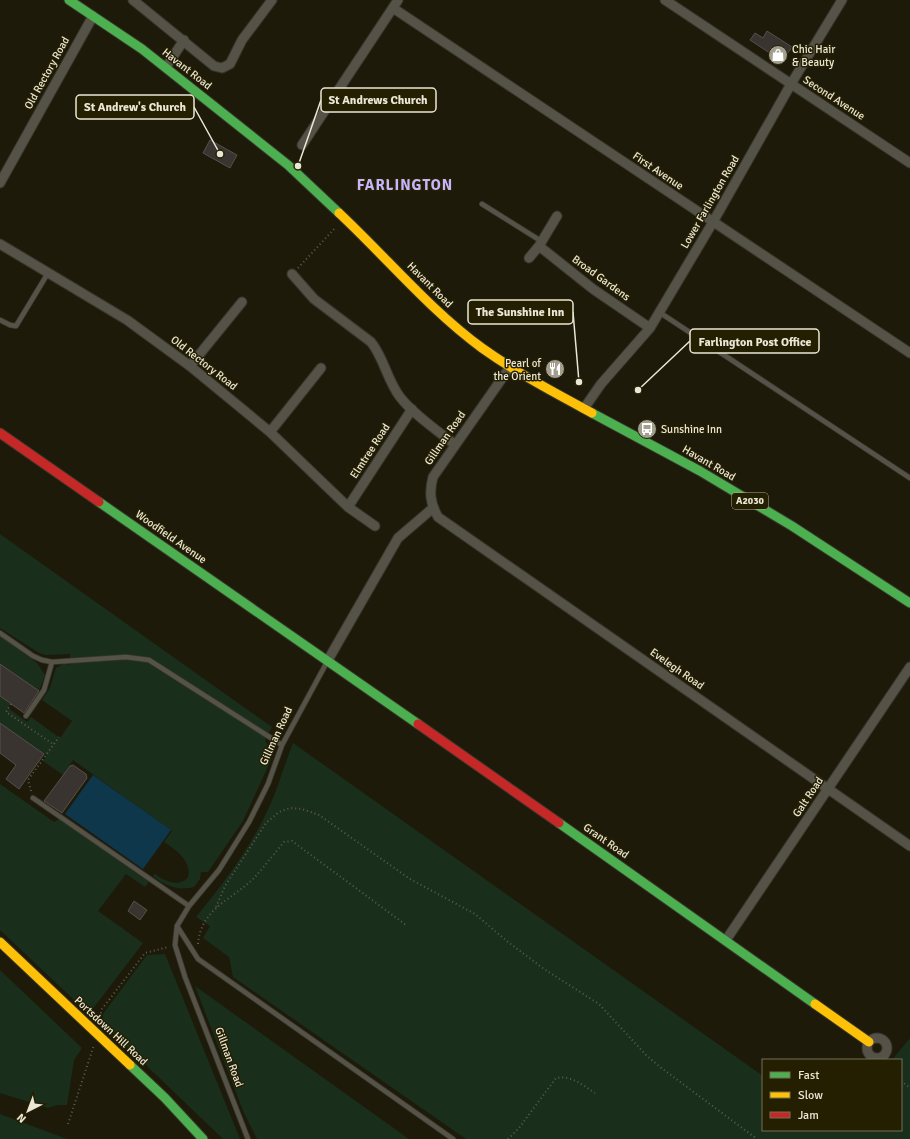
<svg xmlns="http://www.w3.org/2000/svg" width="910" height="1139" font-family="Signika,sans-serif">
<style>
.green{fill:#1a2e1c}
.water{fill:#0e374c}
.building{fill:#3a3430;stroke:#564f4b}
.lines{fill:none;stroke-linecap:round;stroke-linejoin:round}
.lane-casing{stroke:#39372c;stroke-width:6}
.street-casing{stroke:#39372c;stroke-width:11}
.fast-casing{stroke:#39372c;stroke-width:11}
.slow-casing{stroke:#39372c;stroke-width:11}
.jam-casing{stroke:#39372c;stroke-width:11}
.path{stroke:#5e5b51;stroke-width:2;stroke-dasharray:1 3;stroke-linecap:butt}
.lane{stroke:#555348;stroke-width:4.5}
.street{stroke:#555348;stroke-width:9}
.fast{stroke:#4caf50;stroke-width:9}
.slow{stroke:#ffc107;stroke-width:9}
.jam{stroke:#c62828;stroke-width:9}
.labels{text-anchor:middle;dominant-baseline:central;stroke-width:3;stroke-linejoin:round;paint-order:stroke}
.shield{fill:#251f02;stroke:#b0ab96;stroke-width:1}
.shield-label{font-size:10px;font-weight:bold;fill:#ebe7d6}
.poi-label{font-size:11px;fill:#ebe7d6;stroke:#251f02;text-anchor:start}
.street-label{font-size:11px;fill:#ebe7d6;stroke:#251f02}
.district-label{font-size:15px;font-weight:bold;letter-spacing:1px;fill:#c4b5fd;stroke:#251f02}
.leader{fill:none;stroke:#ebe7d6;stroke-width:1.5}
.callout-dot{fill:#ebe7d6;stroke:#251f02;stroke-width:1.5}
.callout{fill:#251f02;stroke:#ebe7d6;stroke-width:1.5}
.callout-label{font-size:12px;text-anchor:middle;font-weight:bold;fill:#ebe7d6}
</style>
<rect width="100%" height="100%" fill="#1d1a0a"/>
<!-- green -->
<path class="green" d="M0,534L272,727L265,740L268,746L266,756L271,760L243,821L208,872H201L200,879L194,887C179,891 165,886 153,876L155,874C164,881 179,888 188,877C192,861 176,850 164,842L172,831L73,760L63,775L43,761L47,756L0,723V696L10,704L8,708L27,722L31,717L60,738L72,721L42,700L50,688L56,668L65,663L70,665V654L46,655L39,653L0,628Z
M0,636L37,663L45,675L39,691L0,664Z
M293,743L763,1076V1130H901V1060H892L910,1038V1139H466L233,977L229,957L203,938L210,926L196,917C224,883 252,846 270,805C279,785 285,763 293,743Z
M0,784L54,822L59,819L149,882L145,887L126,874L98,911L143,943L89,1014L0,930Z
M165,954L240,1139H223L103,1024V1014L147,955Z
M0,970L82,1048L74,1060L67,1105H57L48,1108L0,1093Z
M195,986L409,1139H257L244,1113Z
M0,1114L67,1139H0Z"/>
<!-- water -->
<path class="water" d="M93,775L171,830L143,869L65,814Z"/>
<!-- building -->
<path class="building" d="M767,31L792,47L782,61L750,40L755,33L763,38Z
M210,140L237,155L230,168L203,153Z
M555,360L564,367L555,378L546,371Z
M0,664L39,691L24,713L0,696Z
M0,723L44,754L19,789L6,779L16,765L0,753Z
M73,765L86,774L87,778L62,813L44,801L70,766Z
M134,901L147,910L140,920L128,911Z"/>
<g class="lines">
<!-- lane casing -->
<g class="lane-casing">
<path id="lane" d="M482,204L541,241
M659,312L910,478
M0,320L10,325L16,326L48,273
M0,633L33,656L42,660L52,662L126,657L149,660L282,745
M26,716L44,690L52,662
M33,798L189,906
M177,926L198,959L453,1139
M248,1139L185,977L175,945L177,926L189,906L219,870L249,822L268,784L282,745L327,662"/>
</g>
<!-- street casing -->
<g class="street-casing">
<path id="street" d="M133,0L214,66L222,68L230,64L242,40L272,0
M665,0L910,163
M393,8L910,353
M166,67L184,40
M302,145L398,0
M0,183L93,16
M0,244L127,320L190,366L270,432L348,507L375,526
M539,246L593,289L650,328
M529,258L539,246L557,216
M292,274L314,299L371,342C384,358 387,380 400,397C414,415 437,430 454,444
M190,366L242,302
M510,367L433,477C429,492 430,503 438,517L910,846
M585,407L601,384L650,328L713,222L791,84L842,0
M270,432L321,368
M348,507L412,409
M328,660L398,538L433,508
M726,940L910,667
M867 1048a10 10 0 1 1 20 0a10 10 0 1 1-20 0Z"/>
</g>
<!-- fast casing -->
<g class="fast-casing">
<path id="fast" d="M69,0L142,49L288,165L339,213
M592,413L700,471L792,526L910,603
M99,502L418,724
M559,823L815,1004
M130,1065L165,1098L203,1139"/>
</g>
<!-- slow casing -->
<g class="slow-casing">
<path id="slow" d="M339,213C387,258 430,310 482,348C517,373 555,393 592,413
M0,942L130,1065
M815,1004L869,1042"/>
</g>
<!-- jam casing -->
<g class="jam-casing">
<path id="jam" d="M0,433L99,502
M418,724L559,823"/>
</g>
<!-- path -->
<path class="path" d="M298,268L336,227
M11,704L6,712L53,744
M31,791L28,780L59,737
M216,907L225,886L266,823L279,812L290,808L302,809L319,815L410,879L475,914L508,942L544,969L599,1004L646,1055L660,1067L757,1139
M198,944C201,908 232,900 254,878C264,867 274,854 284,842L292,841L406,925
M99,1021L102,1009L145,953L168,947
M884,1055L892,1060
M901,1081L910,1088
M68,1124L94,1045
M508,1139L519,1128L556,1078C572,1075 582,1085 595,1093"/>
<!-- lane -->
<use href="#lane" class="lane"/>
<!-- street -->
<use href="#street" class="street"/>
<!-- fast -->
<use href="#fast" class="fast"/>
<!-- slow -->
<use href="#slow" class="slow"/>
<!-- jam -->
<use href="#jam" class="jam"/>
</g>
<!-- icons -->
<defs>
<g id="shop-disc" transform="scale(1)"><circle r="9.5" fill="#a39f8f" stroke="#251f02"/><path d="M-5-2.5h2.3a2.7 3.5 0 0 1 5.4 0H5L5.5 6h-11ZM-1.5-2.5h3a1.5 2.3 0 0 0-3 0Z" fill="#fff"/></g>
<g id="restaurant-disc" transform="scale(1)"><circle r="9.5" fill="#a39f8f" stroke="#251f02"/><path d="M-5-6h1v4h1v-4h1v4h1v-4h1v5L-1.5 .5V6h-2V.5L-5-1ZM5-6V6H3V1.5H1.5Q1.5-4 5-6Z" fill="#fff"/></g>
<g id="bus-disc" transform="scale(1)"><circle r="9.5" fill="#a39f8f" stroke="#251f02"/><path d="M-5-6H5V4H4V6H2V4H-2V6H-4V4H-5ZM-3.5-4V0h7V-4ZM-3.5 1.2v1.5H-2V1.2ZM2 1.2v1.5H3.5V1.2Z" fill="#fff"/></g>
</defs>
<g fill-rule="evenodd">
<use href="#shop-disc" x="778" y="55"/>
<use href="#restaurant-disc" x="555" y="369"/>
<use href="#bus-disc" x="647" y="429"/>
</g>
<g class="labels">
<!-- shield labels -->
<rect class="shield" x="732" y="493" width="36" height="16" rx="3"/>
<g class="shield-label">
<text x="750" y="501">A2030</text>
</g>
<!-- poi labels -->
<g class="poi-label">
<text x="792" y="49">Chic Hair<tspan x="792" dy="13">&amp; Beauty</tspan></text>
<text x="541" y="363" text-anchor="end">Pearl of<tspan x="541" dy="13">the Orient</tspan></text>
<text x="661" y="429">Sunshine Inn</text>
</g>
<!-- street labels -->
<g class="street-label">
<text transform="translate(187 69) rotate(38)">Havant Road</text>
<text transform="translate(47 73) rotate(-61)">Old Rectory Road</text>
<text transform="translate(834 98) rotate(33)">Second Avenue</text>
<text transform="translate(658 171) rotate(34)">First Avenue</text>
<text transform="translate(710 202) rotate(-60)">Lower Farlington Road</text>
<text transform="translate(601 278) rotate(36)">Broad Gardens</text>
<text transform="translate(430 285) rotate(45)">Havant Road</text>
<text transform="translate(204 363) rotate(38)">Old Rectory Road</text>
<text transform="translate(445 438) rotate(-55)">Gillman Road</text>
<text transform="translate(370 451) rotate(-57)">Elmtree Road</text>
<text transform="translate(709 463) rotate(30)">Havant Road</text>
<text transform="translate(171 537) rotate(35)">Woodfield Avenue</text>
<text transform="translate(677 669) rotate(35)">Evelegh Road</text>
<text transform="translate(276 736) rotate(-65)">Gillman Road</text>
<text transform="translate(808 797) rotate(-56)">Galt Road</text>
<text transform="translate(606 841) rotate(35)">Grant Road</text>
<text transform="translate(111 1031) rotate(43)">Portsdown Hill Road</text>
<text transform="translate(229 1057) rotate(70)">Gillman Road</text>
</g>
<!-- district labels -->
<g class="district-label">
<text x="405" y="185">FARLINGTON</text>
</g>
</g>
<!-- callouts -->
<path class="leader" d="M298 166L321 100M220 154L194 107M579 382L573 312M638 390L690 341"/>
<g class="callout-dot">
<circle cx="298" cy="166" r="4"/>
<circle cx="220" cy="154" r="4"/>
<circle cx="579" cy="382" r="4"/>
<circle cx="638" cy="390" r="4"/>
</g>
<g class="callout">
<rect x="321" y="88" width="115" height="24" rx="4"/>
<rect x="76" y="95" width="118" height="24" rx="4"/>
<rect x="468" y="300" width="105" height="24" rx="4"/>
<rect x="690" y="329" width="129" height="24" rx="4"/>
</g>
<g class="callout-label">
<text x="378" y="104">St Andrews Church</text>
<text x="135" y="111">St Andrew's Church</text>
<text x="520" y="316">The Sunshine Inn</text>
<text x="755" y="346">Farlington Post Office</text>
</g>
<!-- legend -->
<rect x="762" y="1059" width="140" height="72" fill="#251f02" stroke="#746f57"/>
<rect x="770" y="1072" width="20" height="6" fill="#4caf50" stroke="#746f57"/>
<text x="798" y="1079" font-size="12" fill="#ebe7d6">Fast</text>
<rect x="770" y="1092" width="20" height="6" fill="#ffc107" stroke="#746f57"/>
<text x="798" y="1099" font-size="12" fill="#ebe7d6">Slow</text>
<rect x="770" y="1112" width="20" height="6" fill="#c62828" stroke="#746f57"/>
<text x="798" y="1119" font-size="12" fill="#ebe7d6">Jam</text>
<!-- north arrow -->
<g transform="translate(28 1111) rotate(222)" stroke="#251f02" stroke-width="3" paint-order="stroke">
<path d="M0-3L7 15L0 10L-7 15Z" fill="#ebe7d6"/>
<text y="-6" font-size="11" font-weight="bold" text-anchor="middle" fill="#ebe7d6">N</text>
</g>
</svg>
